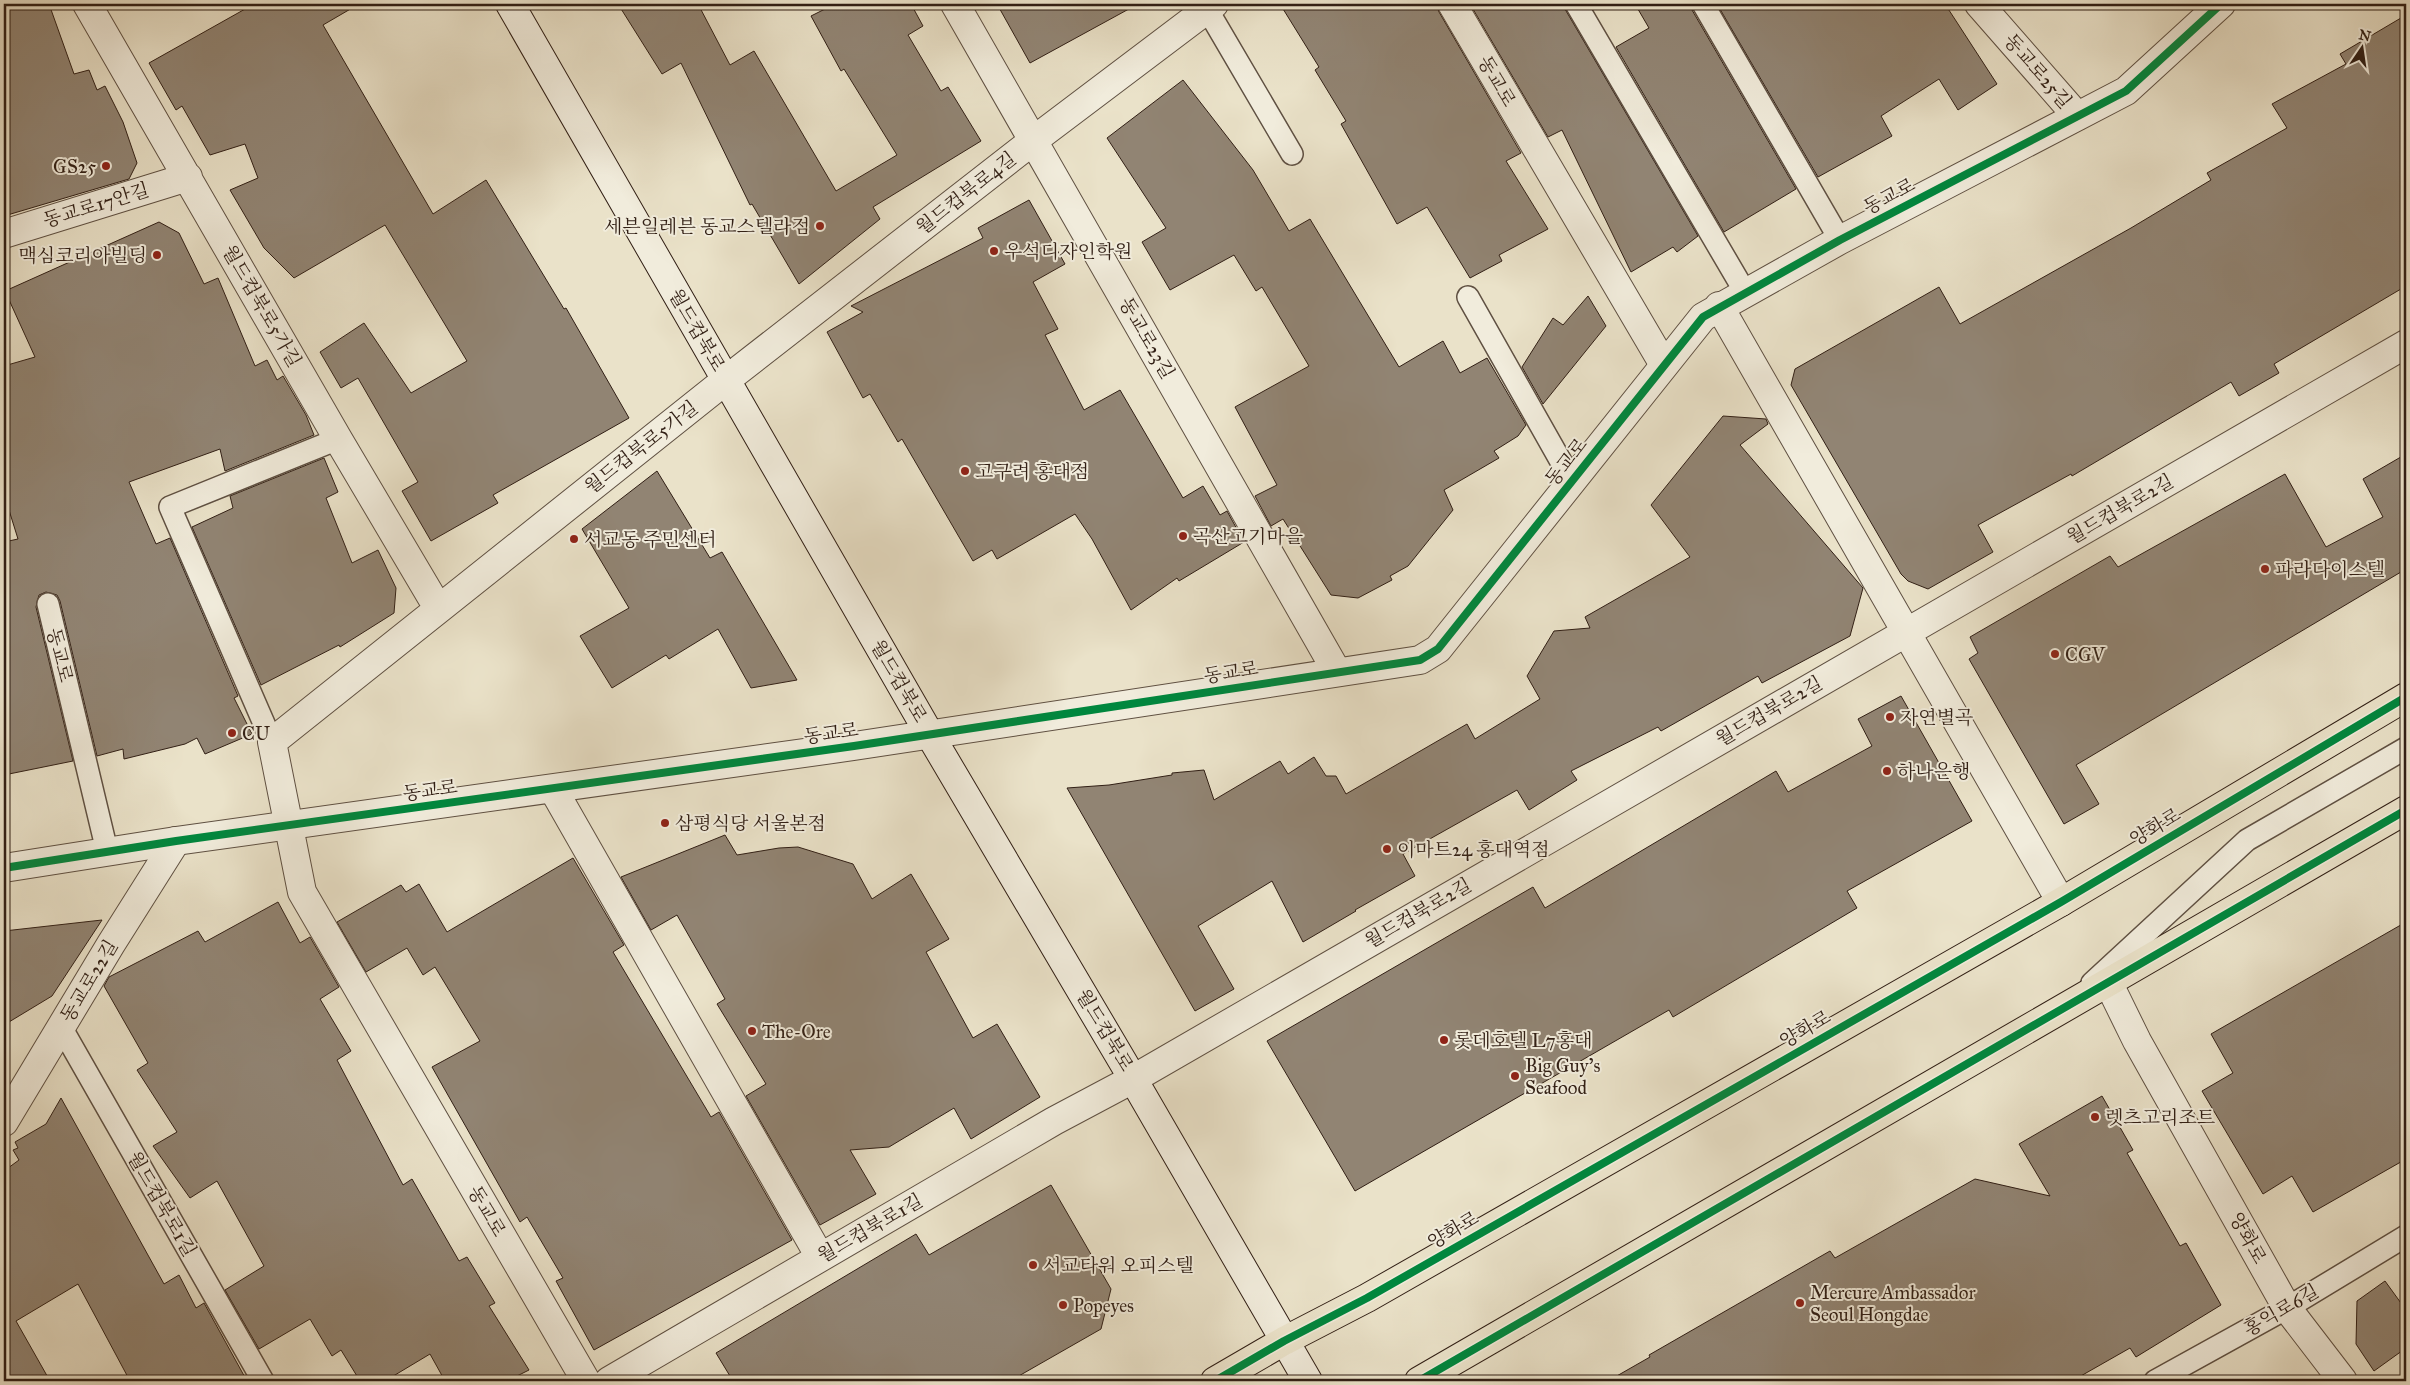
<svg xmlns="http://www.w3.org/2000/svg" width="2410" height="1385" font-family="'IM FELL Great Primer','Noto Serif KR',serif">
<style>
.building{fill:#918473;stroke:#311f15}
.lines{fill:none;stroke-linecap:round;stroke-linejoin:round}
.service-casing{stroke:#5f5042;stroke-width:24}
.minor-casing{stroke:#5f5042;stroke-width:30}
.tertiary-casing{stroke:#5f5042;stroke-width:30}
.secondary-casing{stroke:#311f15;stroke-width:30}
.primary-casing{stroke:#311f15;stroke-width:30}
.service{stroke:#f1ecdc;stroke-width:21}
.minor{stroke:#f1ecdc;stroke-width:28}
.tertiary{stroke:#f1ecdc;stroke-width:28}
.secondary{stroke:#f1ecdc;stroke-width:28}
.primary{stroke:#eae2c9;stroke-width:28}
.cycleway-casing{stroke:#f1ecdc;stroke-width:11}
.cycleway{stroke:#00873e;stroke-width:8}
.poi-dot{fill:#8f2418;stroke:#f1ecdc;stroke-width:2}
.labels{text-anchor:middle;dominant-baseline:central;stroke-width:4;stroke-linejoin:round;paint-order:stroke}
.street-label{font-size:19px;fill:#311f15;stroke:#f1ecdc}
.poi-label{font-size:19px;fill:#311f15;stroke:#f1ecdc;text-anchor:start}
</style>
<rect width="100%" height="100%" fill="#eae2c9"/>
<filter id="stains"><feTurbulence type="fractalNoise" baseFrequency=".004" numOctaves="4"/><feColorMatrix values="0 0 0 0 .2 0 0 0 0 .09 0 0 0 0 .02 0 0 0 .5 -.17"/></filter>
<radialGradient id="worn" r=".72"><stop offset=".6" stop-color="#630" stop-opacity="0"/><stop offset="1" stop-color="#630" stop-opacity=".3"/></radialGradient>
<!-- building -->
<path class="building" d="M4,4H49L74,74L89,70L97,90L105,86L123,122L137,163L129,179L4,216Z
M254,4H359L323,25L433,214L486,180L564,309L566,308L629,418L493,495L498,503L431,541L402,491L418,482L358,378L341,388L320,352L364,323L411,393L467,361L385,225L294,278L264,248L230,190L258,178L245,144L210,155L182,106L176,110L149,63Z
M618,4H698L730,65L754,51L836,191L897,155L844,69L841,71L811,16L835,4H911L923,26L908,35L941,91L948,87L981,141L873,207L880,219L799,284L752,204L750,205L681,63L662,74Z
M997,4H1138L1030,63Z
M1280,4H1436L1439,12L1521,153L1506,161L1548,229L1499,255L1502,261L1470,278L1427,207L1397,224L1341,124L1346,121L1315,70L1319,67Z
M1470,4H1562L1698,236L1677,252L1673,247L1631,272L1562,130L1548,137Z
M1635,4H1691L1692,10L1796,189L1724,232L1616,47L1649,28Z
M1717,4H1945L1997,84L1958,110L1939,79L1881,116L1892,136L1818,177Z
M2406,15V286L2274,364L2279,373L2239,396L2231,382L2072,476L2071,474L1978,525L1993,552L1928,589L1908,581L1901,574L1791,385L1795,369L1939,287L1960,324L2131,228L2211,180L2207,173L2287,128L2272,104L2346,64L2340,54Z
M1183,80L1253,170L1289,231L1310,219L1399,367L1443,341L1460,373L1487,358L1526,425L1518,436L1494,451L1499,458L1444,490L1453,510L1408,566L1390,576L1392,580L1358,598L1331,595L1283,519L1271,526L1255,496L1277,485L1235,407L1309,366L1262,287L1256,291L1234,255L1170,290L1142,242L1166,228L1107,138Z
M1029,200L1065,264L1033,282L1058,329L1045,335L1084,410L1120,390L1183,498L1203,486L1220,515L1227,511L1244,542L1179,581L1177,578L1131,610L1092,539L1075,514L997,559L992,550L973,561L902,439L898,442L870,394L863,398L827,332L863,312L851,306L983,238L978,228Z
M159,222L179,233L204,284L218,278L255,366L267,360L277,380L283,376L306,415L314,435L225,471L220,449L129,482L156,544L170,538L238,696L234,698L252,734L205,754L197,738L185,744L124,759L123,749L97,756L60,601L57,595L46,592L39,595L36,607L73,761L4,775V542L18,539L4,494V366L35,357L5,291Z
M1588,296L1606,326L1543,404L1522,367L1553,318L1563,325Z
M1723,416L1766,419L1768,424L1740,445L1863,588L1850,636L1762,683L1758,676L1661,731L1658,727L1571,771L1577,780L1529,810L1517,790L1403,854L1415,876L1355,910L1356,911L1303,942L1272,881L1198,926L1234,989L1195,1011L1067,788L1109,785L1172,775V773L1204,770L1214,800L1280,761L1288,774L1314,757L1326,776H1336L1346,794L1467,724L1475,739L1540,699L1527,676L1554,631L1590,628L1585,617L1690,557L1651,505Z
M2406,454V569L2076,765L2099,804L2064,824L1969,659L1978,653L1970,637L2110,556L2118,567L2285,474L2326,547L2383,517L2363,479Z
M324,458L338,492L326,498L352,563L378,550L396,588L394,613L340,647L339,645L261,685L192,527L233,508L230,496Z
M657,471L710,558L722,552L797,680L751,688L718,629L669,659L666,655L612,688L580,636L629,608L582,529Z
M1901,696L1972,821L1847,891L1857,908L1673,1017L1669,1010L1355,1191L1267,1041L1533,887L1545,908L1776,771L1788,792L1872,746L1858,719Z
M725,835L737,855L779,848L798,847L853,864L872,899L911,874L949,939L926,952L973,1038L997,1024L1040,1097L971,1139L954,1108L889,1147L850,1150L876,1194L820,1225L746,1096L766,1084L717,1004L725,999L677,915L651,930L621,877Z
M573,858L624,945L613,952L711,1117L719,1112L792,1240L594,1350L556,1281L563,1278L527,1217L520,1222L432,1067L480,1041L435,967L423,975L407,948L366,972L337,922L401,885L406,892L419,884L447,932Z
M278,902L300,943L310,937L339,987L320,999L351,1051L337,1060L403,1185L412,1179L459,1261L467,1257L495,1303L489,1306L529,1370L507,1381H445L430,1354L385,1381H360L341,1350L332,1356L310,1319L259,1349L225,1290L264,1266L217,1181L190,1198L153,1146L177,1132L137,1070L148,1063L104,986L109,977L198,931L205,942Z
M102,920L52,996L4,1025V931Z
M2406,922V1159L2313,1212L2292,1176L2263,1194L2202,1091L2233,1073L2211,1034Z
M2102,1096L2133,1150L2127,1153L2180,1246L2186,1243L2221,1305L2136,1357L2130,1348L2072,1381H1608L1650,1357L1649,1355L1830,1251L1835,1258L1975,1179L2050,1196L2019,1144Z
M61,1098L164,1284L179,1275L196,1308L204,1303L247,1381H130L78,1284L16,1321L50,1381H4V1171L19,1160L13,1150L18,1148L15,1142L46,1124Z
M1051,1185L1111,1289L1101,1329L1010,1381H733L716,1353L916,1234L929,1255Z
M2385,1281L2406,1310V1348L2374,1371L2356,1344L2357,1301Z"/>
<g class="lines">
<!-- service casing -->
<g class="service-casing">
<path id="service" d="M1576,4L1745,292
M1703,4L1840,240
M1207,9L1292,154
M1468,297L1572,481
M48,604L107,851
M272,742L170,507L338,439
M2092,983L2247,840L2406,748
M61,1027L263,1381
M2155,1381L2287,1308L2406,1236"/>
</g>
<!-- minor casing -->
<g class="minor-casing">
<path id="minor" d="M87,4L338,439L438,608
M955,4L1337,672
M1452,4L1664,365
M1979,4L2077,116
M4,234L188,177
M1719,306L2061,902
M553,789L820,1257
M2109,984L2137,1041L2287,1308L2343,1381
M4,1122L111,944L176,841
M586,1381L302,892L272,742L726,380L1034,140L1214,4
M609,1381L1054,1121L1133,1079L2406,344"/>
</g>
<!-- tertiary casing -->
<g class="tertiary-casing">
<path id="tertiary" d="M4,868L176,841L854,746L1420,660L1438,649L1703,317L1840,240L2126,91L2221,4"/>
</g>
<!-- secondary casing -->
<g class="secondary-casing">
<path id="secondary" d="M510,4L930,735L1133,1079L1308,1381"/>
</g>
<!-- primary casing -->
<g class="primary-casing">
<path id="primary" d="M1215,1381L1284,1341L1367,1298L2061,902L2406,697
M1419,1381L2406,810"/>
</g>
<!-- service -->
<use href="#service" class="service"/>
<!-- minor -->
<use href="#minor" class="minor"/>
<!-- tertiary -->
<use href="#tertiary" class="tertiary"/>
<!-- secondary -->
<use href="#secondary" class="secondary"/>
<!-- primary -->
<use href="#primary" class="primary"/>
<!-- cycleway casing -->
<g class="cycleway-casing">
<path id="cycleway" d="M4,868L176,841L854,746L1420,660L1438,649L1703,317L1840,240L2126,91L2221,4
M1215,1381L1284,1341L1367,1298L2061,902L2406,697
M1419,1381L2406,810"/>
</g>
<!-- cycleway -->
<use href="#cycleway" class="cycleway"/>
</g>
<!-- markers -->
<g class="poi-dot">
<circle cx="106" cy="166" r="5"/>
<circle cx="820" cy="226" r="5"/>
<circle cx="994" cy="251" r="5"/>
<circle cx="157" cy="255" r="5"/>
<circle cx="965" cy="471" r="5"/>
<circle cx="1183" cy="536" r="5"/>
<circle cx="574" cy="539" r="5"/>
<circle cx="2265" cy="569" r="5"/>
<circle cx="2055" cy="654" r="5"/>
<circle cx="1890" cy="717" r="5"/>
<circle cx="232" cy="733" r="5"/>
<circle cx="1887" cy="771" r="5"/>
<circle cx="665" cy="823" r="5"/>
<circle cx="1387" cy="849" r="5"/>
<circle cx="752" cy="1031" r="5"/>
<circle cx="1444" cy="1040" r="5"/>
<circle cx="1515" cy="1076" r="5"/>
<circle cx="2095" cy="1117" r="5"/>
<circle cx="1033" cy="1265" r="5"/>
<circle cx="1800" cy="1303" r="5"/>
<circle cx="1063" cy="1305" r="5"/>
</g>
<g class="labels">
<!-- street labels -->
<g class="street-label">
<text transform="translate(2038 71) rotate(49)">동교로25길</text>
<text transform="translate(1497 81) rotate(60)">동교로</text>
<text transform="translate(966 193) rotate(-38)">월드컵북로4길</text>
<text transform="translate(1889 196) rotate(-28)">동교로</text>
<text transform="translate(96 205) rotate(-17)">동교로17안길</text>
<text transform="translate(262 306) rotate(60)">월드컵북로5가길</text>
<text transform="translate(697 330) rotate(60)">월드컵북로</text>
<text transform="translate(1147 338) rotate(60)">동교로23길</text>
<text transform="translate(641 447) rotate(-38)">월드컵북로5가길</text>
<text transform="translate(1566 462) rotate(-52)">동교로</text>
<text transform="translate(2120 509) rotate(-30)">월드컵북로2길</text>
<text transform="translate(60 655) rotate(76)">동교로</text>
<text transform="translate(1231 672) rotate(-9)">동교로</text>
<text transform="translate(899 681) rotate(60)">월드컵북로</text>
<text transform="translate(1769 711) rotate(-30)">월드컵북로2길</text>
<text transform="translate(831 733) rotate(-8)">동교로</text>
<text transform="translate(430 790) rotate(-8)">동교로</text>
<text transform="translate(2155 827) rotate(-31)">양화로</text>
<text transform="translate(1418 913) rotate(-30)">월드컵북로2길</text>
<text transform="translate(89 981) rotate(-59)">동교로22길</text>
<text transform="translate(1805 1029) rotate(-30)">양화로</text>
<text transform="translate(1105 1030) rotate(59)">월드컵북로</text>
<text transform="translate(162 1204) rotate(60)">월드컵북로1길</text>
<text transform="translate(487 1211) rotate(60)">동교로</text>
<text transform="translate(870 1228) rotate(-30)">월드컵북로1길</text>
<text transform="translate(1453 1230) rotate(-30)">양화로</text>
<text transform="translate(2248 1238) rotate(61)">양화로</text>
<text transform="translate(2281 1310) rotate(-30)">홍익로6길</text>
</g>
<!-- poi labels -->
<g class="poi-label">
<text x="96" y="166" text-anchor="end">GS25</text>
<text x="810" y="226" text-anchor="end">세븐일레븐 동교스텔라점</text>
<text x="1004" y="251">우석디자인학원</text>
<text x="147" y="255" text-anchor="end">맥심코리아빌딩</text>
<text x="975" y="471">고구려 홍대점</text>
<text x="1193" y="536">곡산고기마을</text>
<text x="584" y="539">서교동 주민센터</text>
<text x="2275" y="569">파라다이스텔</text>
<text x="2065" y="654">CGV</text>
<text x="1900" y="717">자연별곡</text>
<text x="242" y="733">CU</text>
<text x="1897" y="771">하나은행</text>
<text x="675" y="823">삼평식당 서울본점</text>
<text x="1397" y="849">이마트24 홍대역점</text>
<text x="762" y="1031">The-Ore</text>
<text x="1454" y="1040">롯데호텔 L7홍대</text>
<text x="1525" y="1065">Big Guy's<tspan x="1525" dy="22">Seafood</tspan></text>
<text x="2105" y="1117">렛츠고리조트</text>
<text x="1043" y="1265">서교타워 오피스텔</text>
<text x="1810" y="1292">Mercure Ambassador<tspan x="1810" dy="22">Seoul Hongdae</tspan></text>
<text x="1073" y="1305">Popeyes</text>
</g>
</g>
<!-- margin -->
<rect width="2410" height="1385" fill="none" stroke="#eae2c9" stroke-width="20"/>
<rect x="5" y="5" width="2400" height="1375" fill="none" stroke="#311f15" stroke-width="2.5"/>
<rect x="10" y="10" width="2390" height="1365" fill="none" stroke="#311f15"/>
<!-- north arrow -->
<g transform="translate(2362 48) rotate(13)" stroke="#f1ecdc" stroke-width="4" paint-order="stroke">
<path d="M0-4L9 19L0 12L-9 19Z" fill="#311f15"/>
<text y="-8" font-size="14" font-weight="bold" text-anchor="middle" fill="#311f15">N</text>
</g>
<rect width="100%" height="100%" filter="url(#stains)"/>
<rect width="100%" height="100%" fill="url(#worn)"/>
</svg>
